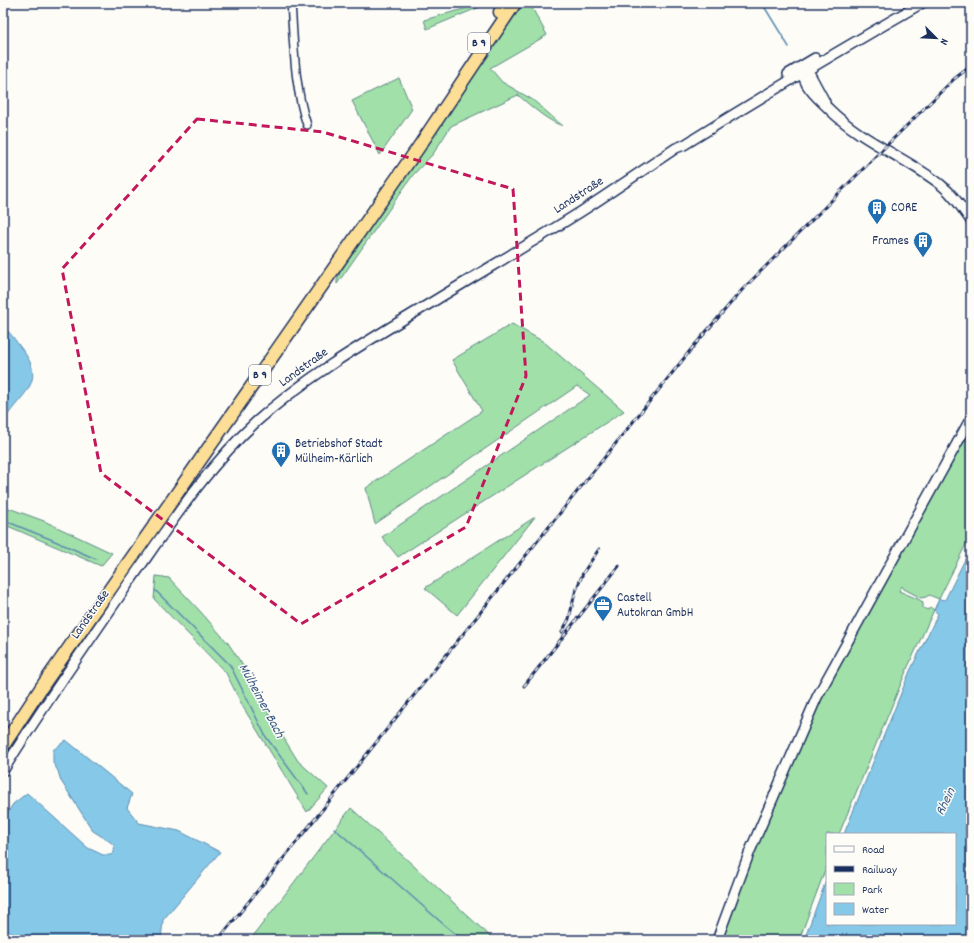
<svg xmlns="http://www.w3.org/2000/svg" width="974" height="943" font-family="Dekko,sans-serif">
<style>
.green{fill:#a1e0a9;stroke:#5e8884}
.water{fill:#86c8e7;stroke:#5b8bb0}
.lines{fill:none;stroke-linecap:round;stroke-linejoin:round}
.stream{stroke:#5b8bb0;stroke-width:1.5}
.ferry{stroke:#3b5d87;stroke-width:1;stroke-dasharray:5 4;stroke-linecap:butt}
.street-casing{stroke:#1b2f5e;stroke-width:10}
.secondary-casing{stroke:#1b2f5e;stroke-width:12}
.highway-casing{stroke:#1b2f5e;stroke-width:15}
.street{stroke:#fdfcf7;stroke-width:7}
.secondary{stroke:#fdfcf7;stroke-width:9}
.highway{stroke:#fcde96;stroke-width:12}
.rail-casing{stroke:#1b2f5e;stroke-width:3}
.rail{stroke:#fdfcf7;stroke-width:1.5;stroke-dasharray:4.5;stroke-linecap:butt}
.marked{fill:none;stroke:#c2185b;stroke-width:3;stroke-dasharray:8 5;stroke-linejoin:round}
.labels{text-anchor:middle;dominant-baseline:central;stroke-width:3;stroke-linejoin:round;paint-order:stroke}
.shield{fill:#fdfcf7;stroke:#5f6c8c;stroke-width:1}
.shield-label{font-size:12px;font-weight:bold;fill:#1b2f5e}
.street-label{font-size:13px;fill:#1b2f5e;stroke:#fdfcf7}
.poi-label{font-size:13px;fill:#1b2f5e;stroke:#fdfcf7;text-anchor:start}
.water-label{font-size:14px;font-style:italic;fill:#3b5d87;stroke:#fdfcf7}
</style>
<rect width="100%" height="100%" fill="#fdfcf7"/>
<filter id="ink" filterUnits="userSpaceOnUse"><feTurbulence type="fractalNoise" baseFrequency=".025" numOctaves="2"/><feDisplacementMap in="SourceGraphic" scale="8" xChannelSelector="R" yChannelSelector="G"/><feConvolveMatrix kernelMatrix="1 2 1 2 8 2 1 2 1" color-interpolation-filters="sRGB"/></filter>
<g filter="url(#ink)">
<!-- green -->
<path class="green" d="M485,3L482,6L427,29L424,20Z
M521,3H533L531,6L547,35L490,68L502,82L533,100L563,126C547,121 531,106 518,95L451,126L433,154L413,175L337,284V280L340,272L396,190L406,174Z
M399,78L412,109L380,155L352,101Z
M512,324L544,342L624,411L398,557L382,537L590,395L577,386L375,524L366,488L482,411L452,360Z
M971,427V534L939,599L929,595L926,597L921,598L904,589L902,586L899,591L920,600L923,603V608L928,610L930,607L934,610L907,669L839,834H827V865L799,940H721L751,858L821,699Z
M3,506L44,521L112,553L101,566L3,524Z
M535,517L457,615L425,588Z
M156,576L169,578L199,610L228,643L253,681L272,719L298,761L328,788L307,812L243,707L226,673L154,599Z
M351,808L494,940H250Z"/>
<!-- water -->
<path class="water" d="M3,327C11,333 15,340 21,348C50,384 18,394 3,423Z
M971,547V940H804L827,878V924H955V834H844L910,671L938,614L934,610L939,599L945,600Z
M66,740L132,794L127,808L139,823L179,831L220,852L163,920L161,940H23L3,928V820L13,804L27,793L88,848L103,855H111L114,852V845L109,841L93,831L61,781L58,771L53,763V750Z"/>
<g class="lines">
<!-- stream -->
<path class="stream" d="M762,3L789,47
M3,520L50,539L96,559
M155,590L230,665L266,737L308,794
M334,828L442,923L463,940"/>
<!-- ferry -->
<path class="ferry" d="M965,940L971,923"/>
<!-- street casing -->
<g class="street-casing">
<path id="street" d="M291,3C294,44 294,86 307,125"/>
</g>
<!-- secondary casing -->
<g class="secondary-casing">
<path id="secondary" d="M805,65L825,102
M800,68C802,73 804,79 807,85C813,95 821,101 829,109C861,141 905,157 940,184C953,194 962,208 971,221
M788,74L815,58
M3,771C42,707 86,646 128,584C167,529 206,468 256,422C309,374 373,338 434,301C483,271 533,242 582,211C614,190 645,169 676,148L684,145C763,96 842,49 922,3
M717,940L750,851L817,697L971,418"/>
</g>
<!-- highway casing -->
<g class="highway-casing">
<path id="highway" d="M500,12L504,3
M3,746L41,688L418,148L515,3"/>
</g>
<!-- street -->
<use href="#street" class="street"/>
<!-- secondary -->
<use href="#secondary" class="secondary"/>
<!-- highway -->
<use href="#highway" class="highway"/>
<!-- rail casing -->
<g class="rail-casing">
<path id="rail" d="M562,632L569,619L575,593L583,573L599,549
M524,686L619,566
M218,940L693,347L742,290L889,143L954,79L971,66"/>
</g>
<!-- rail -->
<use href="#rail" class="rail"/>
</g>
</g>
<!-- marked area -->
<path class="marked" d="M197,119L323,132L513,189L526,376L466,527L301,624L101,473L62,269Z"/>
<!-- icons -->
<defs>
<g id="building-pin" transform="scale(1)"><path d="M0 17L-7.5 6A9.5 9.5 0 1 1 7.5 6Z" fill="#1f6fb2" stroke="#fdfcf7"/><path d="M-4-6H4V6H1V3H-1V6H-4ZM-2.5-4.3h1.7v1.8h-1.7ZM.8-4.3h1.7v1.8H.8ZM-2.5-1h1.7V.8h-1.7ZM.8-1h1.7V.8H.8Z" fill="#fff"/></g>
<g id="office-pin" transform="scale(1)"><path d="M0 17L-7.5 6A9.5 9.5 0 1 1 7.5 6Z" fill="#1f6fb2" stroke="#fdfcf7"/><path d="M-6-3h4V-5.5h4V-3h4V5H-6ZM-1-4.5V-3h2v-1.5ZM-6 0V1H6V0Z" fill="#fff"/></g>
</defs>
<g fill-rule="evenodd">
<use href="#building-pin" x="877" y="208"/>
<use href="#building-pin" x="923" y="241"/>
<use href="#building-pin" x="281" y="451"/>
<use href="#office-pin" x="603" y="605"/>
</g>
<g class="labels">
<!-- shield labels -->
<g class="shield">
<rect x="468" y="33" width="22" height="20" rx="3"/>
<rect x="249" y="365" width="22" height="20" rx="3"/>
</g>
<g class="shield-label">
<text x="479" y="43">B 9</text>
<text x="260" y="375">B 9</text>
</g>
<!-- street labels -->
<g class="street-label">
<text transform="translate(579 196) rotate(-33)">Landstraße</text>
<text transform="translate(304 368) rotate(-36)">Landstraße</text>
<text transform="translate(91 615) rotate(-55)">Landstraße</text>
</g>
<!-- poi labels -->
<g class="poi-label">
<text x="891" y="208">CORE</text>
<text x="909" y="241" text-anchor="end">Frames</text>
<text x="295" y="444">Betriebshof Stadt<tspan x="295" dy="15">Mülheim-Kärlich</tspan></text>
<text x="617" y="598">Castell<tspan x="617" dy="15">Autokran GmbH</tspan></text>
</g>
<!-- water labels -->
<g class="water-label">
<text transform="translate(261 701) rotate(62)">Mülheimer Bach</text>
<text transform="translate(946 802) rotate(-64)">Rhein</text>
</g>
</g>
<!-- margin -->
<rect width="974" height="943" fill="none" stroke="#fdfcf7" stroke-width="16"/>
<rect x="8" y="8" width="958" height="927" fill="none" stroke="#1b2f5e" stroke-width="1.5" filter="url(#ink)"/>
<!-- legend -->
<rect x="826" y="833" width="130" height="92" fill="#fdfcf7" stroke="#a3aaba"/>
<rect x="834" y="846" width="20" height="6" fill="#fdfcf7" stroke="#a3aaba"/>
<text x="862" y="853" font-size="12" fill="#1b2f5e">Road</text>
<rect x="834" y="866" width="20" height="6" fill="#1b2f5e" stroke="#a3aaba"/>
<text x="862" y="873" font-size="12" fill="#1b2f5e">Railway</text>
<rect x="834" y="883" width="20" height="12" fill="#a1e0a9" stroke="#a3aaba"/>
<text x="862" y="893" font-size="12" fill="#1b2f5e">Park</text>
<rect x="834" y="903" width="20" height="12" fill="#86c8e7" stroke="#a3aaba"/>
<text x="862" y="913" font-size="12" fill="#1b2f5e">Water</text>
<!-- north arrow -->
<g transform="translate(936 38) rotate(114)" stroke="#fdfcf7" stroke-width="3" paint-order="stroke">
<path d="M0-3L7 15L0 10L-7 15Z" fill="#1b2f5e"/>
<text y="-6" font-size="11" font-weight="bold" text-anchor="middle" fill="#1b2f5e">N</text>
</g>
</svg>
